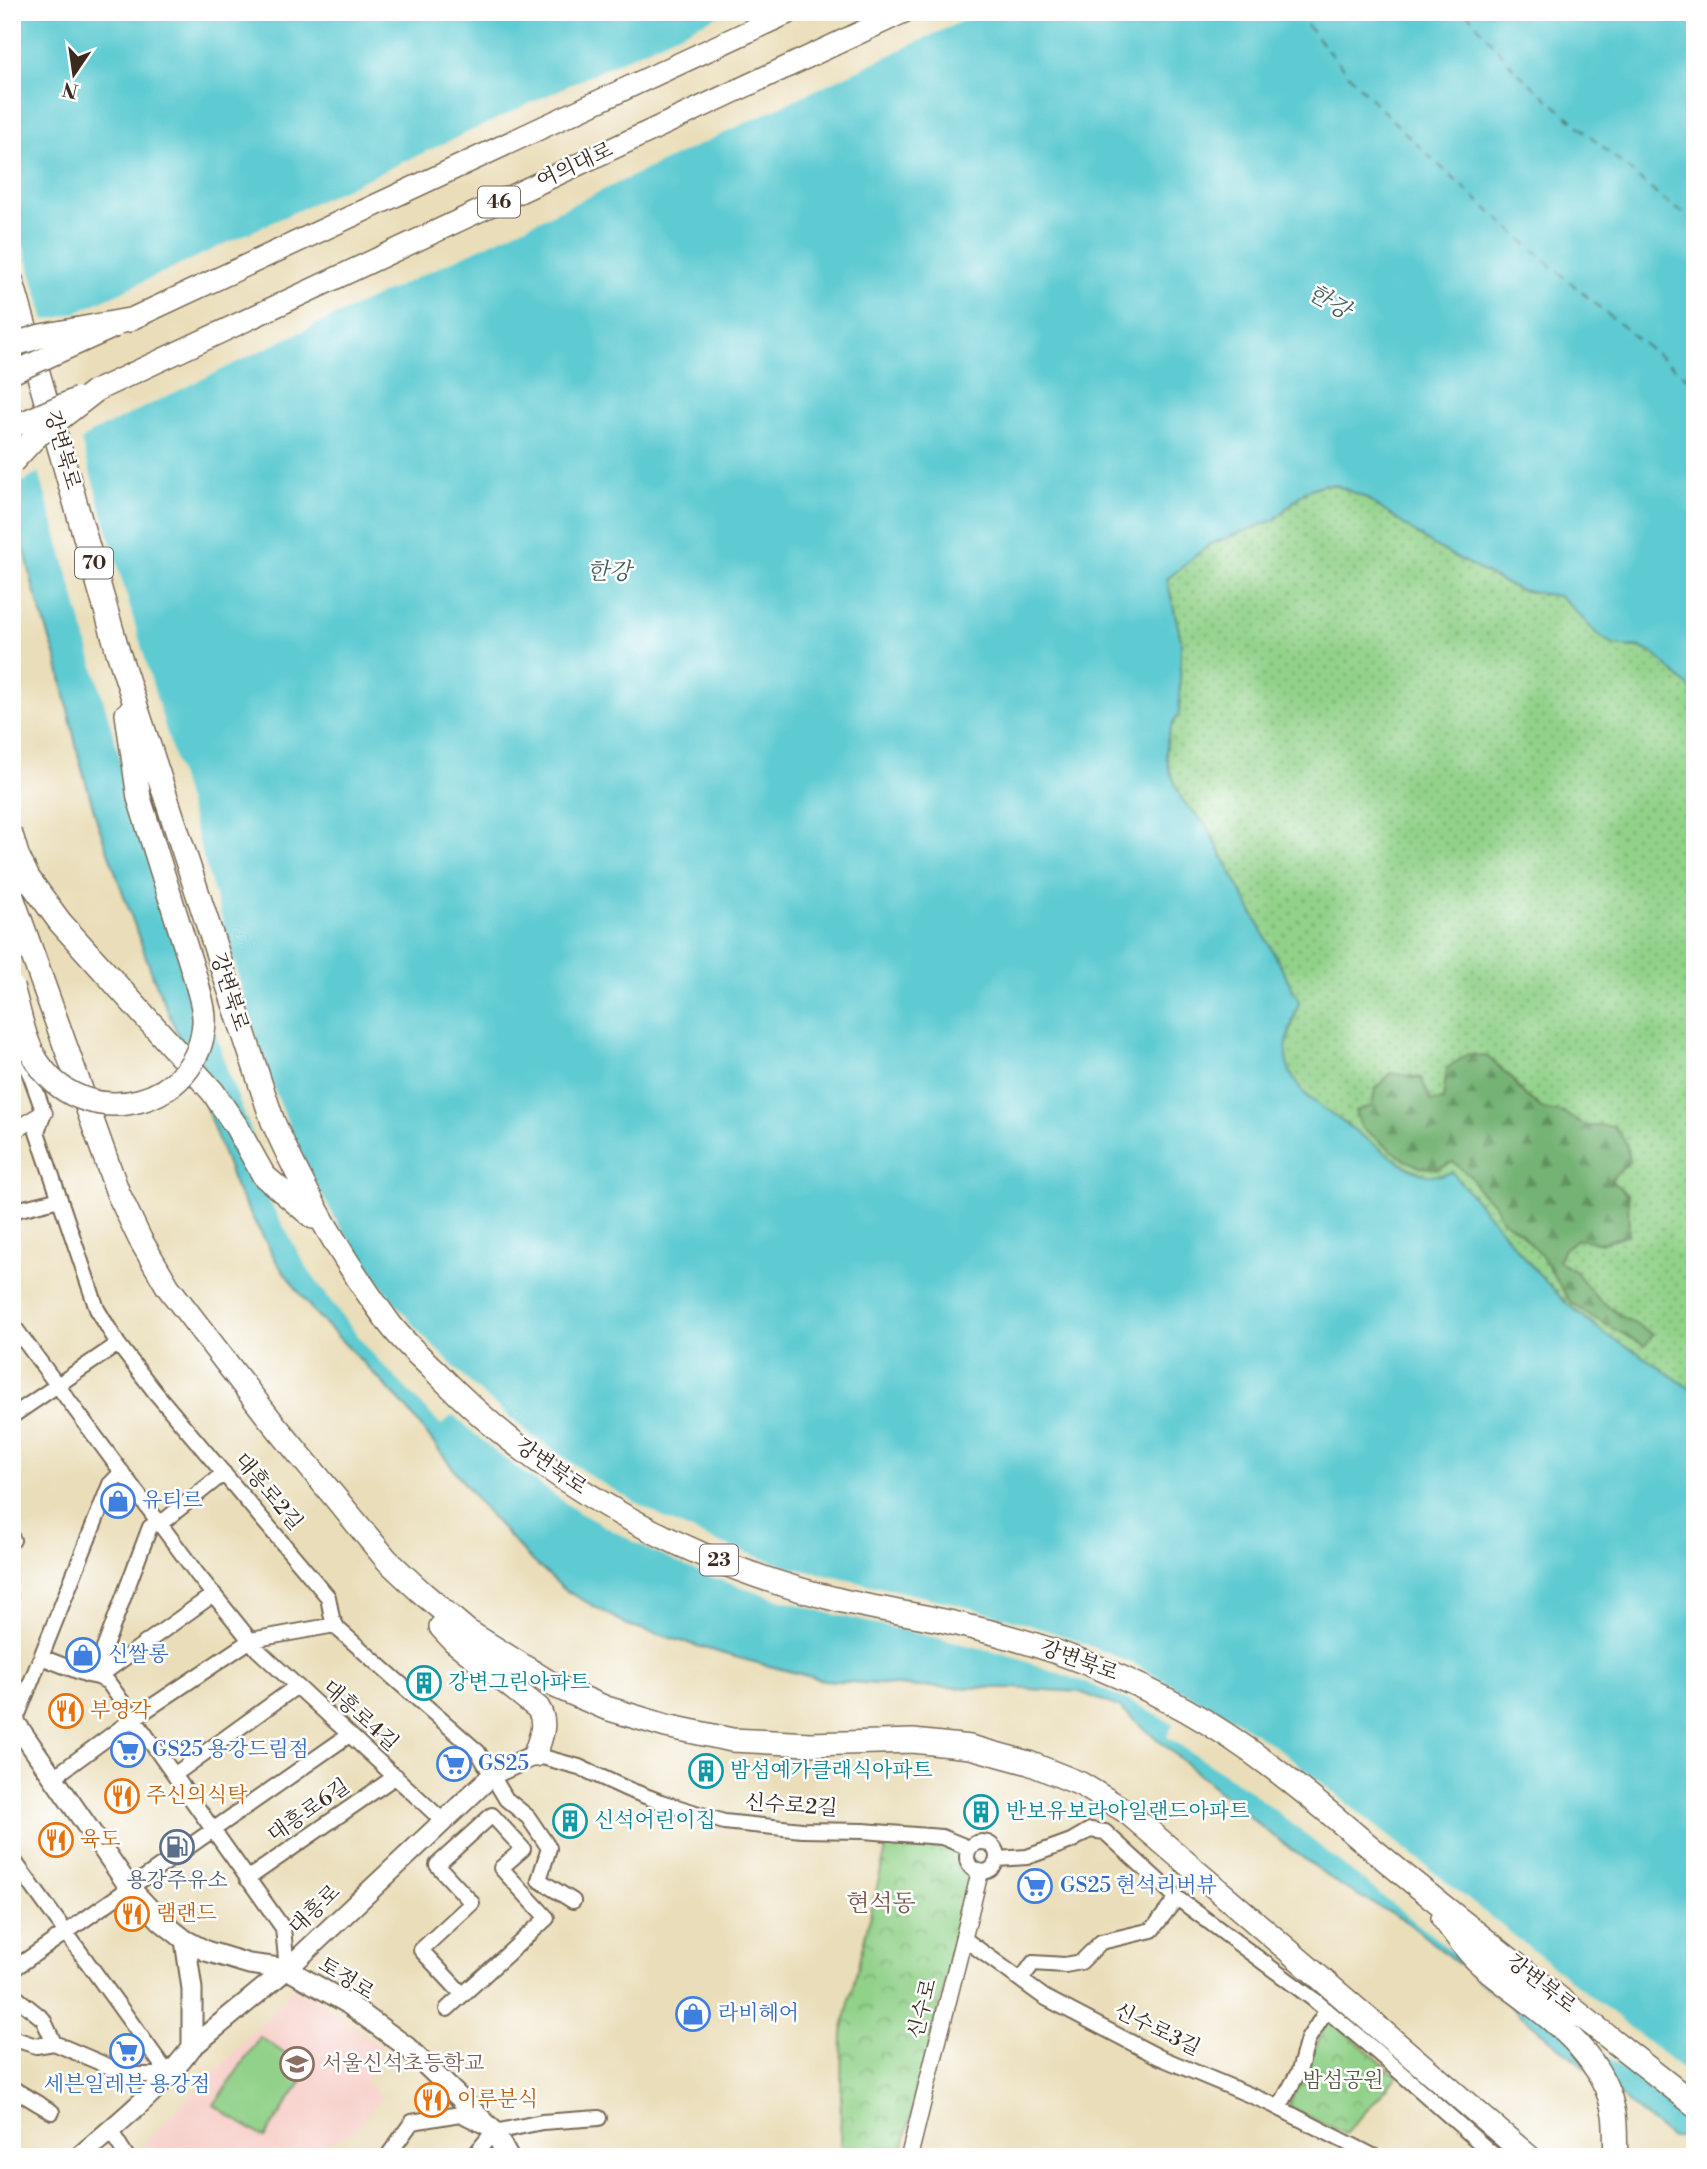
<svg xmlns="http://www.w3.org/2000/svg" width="1707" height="2169" font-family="'Libre Bodoni','Noto Serif KR',serif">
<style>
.built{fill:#f7d0ca}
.grass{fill:url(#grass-dots);stroke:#667e54;stroke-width:2}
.forest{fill:url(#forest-firs);stroke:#586e4a;stroke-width:2}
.park{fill:url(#park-crowns);stroke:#667e54;stroke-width:2}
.pitch{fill:#91d189;stroke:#667e54;stroke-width:2}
.water{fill:#5dcbd1;stroke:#4c7a78;stroke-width:2}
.pier{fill:#eadeba}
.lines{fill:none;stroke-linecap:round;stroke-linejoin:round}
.ferry{stroke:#47625d;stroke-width:2;stroke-dasharray:9 7;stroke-linecap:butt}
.minor-casing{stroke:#786955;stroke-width:18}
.tertiary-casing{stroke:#786955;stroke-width:19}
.secondary-casing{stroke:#786955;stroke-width:23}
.primary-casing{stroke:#786955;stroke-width:24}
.trunk-casing{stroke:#786955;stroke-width:26}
.minor{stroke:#fff;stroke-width:14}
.tertiary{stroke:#fff;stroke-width:16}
.secondary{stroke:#fff;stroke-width:19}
.primary{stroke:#fff;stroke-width:21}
.trunk{stroke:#fff;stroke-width:23}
.primary-bridge-casing{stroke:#786955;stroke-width:24;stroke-linecap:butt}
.trunk-bridge-casing{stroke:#786955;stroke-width:26;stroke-linecap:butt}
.primary-bridge{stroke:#fff;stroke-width:21}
.trunk-bridge{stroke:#fff;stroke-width:23}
.labels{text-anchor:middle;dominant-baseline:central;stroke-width:5;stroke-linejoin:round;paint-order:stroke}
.shield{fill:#fff;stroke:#766a62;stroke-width:2}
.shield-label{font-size:19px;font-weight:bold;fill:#3b2a1e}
.street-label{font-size:21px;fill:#3b2a1e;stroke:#fff}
.shop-label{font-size:21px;fill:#366cbe;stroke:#fff;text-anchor:start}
.culture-label{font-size:21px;fill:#0d838f;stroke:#fff;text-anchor:start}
.food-label{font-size:21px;fill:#c56008;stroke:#fff;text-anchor:start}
.service-label{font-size:21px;fill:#4e5e75;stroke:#fff}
.education-label{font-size:21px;fill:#785e54;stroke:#fff;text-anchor:start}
.park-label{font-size:21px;fill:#555c3e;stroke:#fff}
.water-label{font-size:23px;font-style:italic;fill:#47625d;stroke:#fff}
.quarter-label{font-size:24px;fill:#795a4a;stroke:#fff}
</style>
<defs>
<pattern id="grass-dots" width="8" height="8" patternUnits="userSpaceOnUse" patternTransform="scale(1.75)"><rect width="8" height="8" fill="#91d189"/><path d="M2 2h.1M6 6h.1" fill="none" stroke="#78aa6f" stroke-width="1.8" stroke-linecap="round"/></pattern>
<pattern id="forest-firs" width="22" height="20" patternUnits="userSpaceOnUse" patternTransform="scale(1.75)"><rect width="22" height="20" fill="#74b375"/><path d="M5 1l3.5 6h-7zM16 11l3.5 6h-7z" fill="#60925f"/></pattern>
<pattern id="park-crowns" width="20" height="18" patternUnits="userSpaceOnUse" patternTransform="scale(1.75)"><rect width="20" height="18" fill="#91d189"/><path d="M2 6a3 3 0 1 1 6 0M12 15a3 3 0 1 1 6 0" fill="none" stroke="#78aa6f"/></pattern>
</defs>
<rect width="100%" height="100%" fill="#fff"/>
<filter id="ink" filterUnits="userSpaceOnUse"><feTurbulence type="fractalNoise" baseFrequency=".0143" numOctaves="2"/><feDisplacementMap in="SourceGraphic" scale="14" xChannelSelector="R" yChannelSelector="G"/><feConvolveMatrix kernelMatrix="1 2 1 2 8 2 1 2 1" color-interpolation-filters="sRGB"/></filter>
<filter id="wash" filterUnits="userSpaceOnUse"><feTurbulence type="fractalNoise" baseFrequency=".00686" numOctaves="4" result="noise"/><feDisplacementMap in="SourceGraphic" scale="28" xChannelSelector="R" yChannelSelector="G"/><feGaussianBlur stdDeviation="1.57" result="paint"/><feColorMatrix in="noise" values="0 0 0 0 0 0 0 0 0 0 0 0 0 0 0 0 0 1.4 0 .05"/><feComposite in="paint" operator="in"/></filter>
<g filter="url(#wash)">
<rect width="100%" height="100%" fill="#eadeba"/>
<!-- built -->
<path class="built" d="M293,1988L310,1995L381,2046L365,2082L383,2096L354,2132L322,2145L314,2157H139L137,2151L279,2006Z"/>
<!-- grass -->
<path class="grass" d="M1324,484C1366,488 1398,522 1432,544C1456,559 1483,571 1508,585L1521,590L1558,596L1628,648C1656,644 1677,676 1695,693V1392L1638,1353L1608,1336L1567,1304L1441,1176H1428L1403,1165L1309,1098L1299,1087L1289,1073L1286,1060V1046L1299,1001L1206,825L1182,800L1169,769L1166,753L1167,741L1170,729L1179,713L1181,640L1167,579L1210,544L1274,520L1305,491Z"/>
<!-- forest -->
<path class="forest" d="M1468,1054L1488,1057L1508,1075L1526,1096L1543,1109L1564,1113L1585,1126H1614L1626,1143L1630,1161L1610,1180L1628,1195L1629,1234L1602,1243L1577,1239L1564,1249L1558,1261L1576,1272L1595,1296L1621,1316L1653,1334L1645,1346L1594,1318L1570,1302L1541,1255L1521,1233L1500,1217L1496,1206L1478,1189L1471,1177L1453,1162L1438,1169L1420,1167L1405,1160L1361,1127L1355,1111L1372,1106L1375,1089L1391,1073L1421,1078L1431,1101L1443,1100L1447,1068Z"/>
<!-- park -->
<path class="park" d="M887,1845L943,1847L976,1861L901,2157H840L842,2032Z
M1329,2018L1397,2076L1346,2134L1287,2106Z"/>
<!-- pitch -->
<path class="pitch" d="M260,2037L309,2070L264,2138L214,2105Z"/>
<!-- water -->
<path class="water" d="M12,12H1695V693L1653,653L1641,648L1614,645L1596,633L1565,600L1558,596L1521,590L1508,585L1433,545L1366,498L1336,485L1324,484L1305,491L1274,520L1210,544L1167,579L1181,640L1179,713L1170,729L1167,741L1166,753L1169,769L1182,800L1206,825L1299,1001C1286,1044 1274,1062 1309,1098L1403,1165C1420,1175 1433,1179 1452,1172L1542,1278L1567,1304L1608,1336L1638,1353L1695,1392V2137H1670L1407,1922L1341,1886L1264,1829L1119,1707L1080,1692L1011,1688L919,1687L823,1680L731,1656L628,1625L565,1590L526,1555L485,1510L405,1406L313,1311L278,1264L236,1188L185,1051L154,979L98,824L79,758L57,660L34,590L12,494Z"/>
<!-- pier -->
<path class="pier" d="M726,12H981L254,354L91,433L81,441L265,1067L305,1165L339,1225L381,1286L423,1336L478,1391L531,1435L598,1481L669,1521L717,1542L784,1566L943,1601L1011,1619L1070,1638L1134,1664L1233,1719L1276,1747L1695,2079V2126L1482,1956L1473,1968L1247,1788L1167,1737L1173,1724L1132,1702L1087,1683L1002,1653L832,1614L775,1598L705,1575L653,1552L578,1512L498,1454L453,1415L441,1425L370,1351L336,1308L307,1268L257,1179L253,1136L225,1064L146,797L132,801L39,472L24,482L12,475V328L15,327L12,318V208L45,320L57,318L75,313L484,125Z"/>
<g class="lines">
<!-- ferry -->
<path class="ferry" d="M1297,12C1358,93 1434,162 1510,229C1570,282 1630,336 1695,383
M1466,12L1516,71L1661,198L1695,221"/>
</g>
</g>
<g filter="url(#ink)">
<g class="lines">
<!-- minor casing -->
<g class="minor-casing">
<path id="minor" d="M21,1049L44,1113L37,1132L97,1309L118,1344L155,1392L328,1597L332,1618L338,1629L478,1752L506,1799L528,1817L549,1848L539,1880L573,1901
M12,1211L60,1199
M12,1324L197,1574L258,1650L443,1821
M12,1416L118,1344
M160,1524L224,1473
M12,1538L13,1540
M41,1657L88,1675L98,1677L108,1682L283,1928L287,1969
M98,1677L102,1654L150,1527L159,1522
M98,1677L214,1594
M13,1727L110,1484L122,1472
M535,1755L579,1767L627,1789L661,1802L724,1822L802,1830L863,1831L942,1837L969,1848
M174,1775L297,1686
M54,1777L133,1719L251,1640L335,1625
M967 1857a15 15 0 1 1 30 0a15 15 0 1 1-30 0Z
M12,1858L169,2075
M998,1859L1027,1857L1071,1841L1090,1830L1105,1832L1177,1898L1313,1999L1377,2052L1496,2157
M247,1879L396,1776
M963,1938L1044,1997L1159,2057L1269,2103L1375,2157
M12,1970L349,1735
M1021,1980L1033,1963L1065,1965L1081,1962L1101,1942L1152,1930L1177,1898
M12,1994L43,2019L54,2043
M447,2009L547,1918L501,1868L523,1849L492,1815L437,1865L472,1903L421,1950L463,1995
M12,2038L36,2046L54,2043L129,2075H169
M12,2088L52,2112
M1279,2108L1299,2071L1308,2039L1327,2010
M110,2130L127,2157
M495,2132L542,2122L599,2118
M387,2157L412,2122L460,2114L494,2131L473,2157"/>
</g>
<!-- tertiary casing -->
<g class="tertiary-casing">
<path id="tertiary" d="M12,1132L44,1113
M909,2157L980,1872"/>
</g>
<!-- secondary casing -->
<g class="secondary-casing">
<path id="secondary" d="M12,1718L130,1888L161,1921L185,1940L206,1951L249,1964L287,1969L347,2003L407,2047L494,2131L508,2157
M185,1940L192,1989V2047
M79,2157C119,2122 161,2089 192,2047L287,1969L487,1780L495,1773L535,1755"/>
</g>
<!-- primary casing -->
<g class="primary-casing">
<path id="primary" d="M129,320L790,12
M95,391L904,12"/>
</g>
<!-- trunk casing -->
<g class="trunk-casing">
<path id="trunk" d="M12,282L118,652L273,1122C306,1195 341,1258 389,1323C403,1342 422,1358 439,1375C546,1485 689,1564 839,1600C876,1609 915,1614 953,1623C1035,1641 1113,1669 1186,1710C1270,1757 1340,1824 1414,1883C1507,1958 1601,2031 1695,2105
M127,714L139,798L196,980
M12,838L17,855L28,878L60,922L213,1092L236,1126L264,1176L313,1217
M12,897L118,1193L140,1239L168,1287L269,1418L387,1560L420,1591L467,1631L555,1686L606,1708L666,1726L732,1740L810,1744L913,1741L970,1747L1029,1763L1081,1784L1127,1812L1529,2157
M441,1627L454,1641L538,1708C548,1724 540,1738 535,1755
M1443,1918C1455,1933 1466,1951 1481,1964C1530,2007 1602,2043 1614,2114C1616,2128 1615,2142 1616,2157"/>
</g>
<!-- minor -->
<use href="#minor" class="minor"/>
<!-- tertiary -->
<use href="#tertiary" class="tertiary"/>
<!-- secondary -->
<use href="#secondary" class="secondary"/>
<!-- primary -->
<use href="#primary" class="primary"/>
<!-- trunk -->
<use href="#trunk" class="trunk"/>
<!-- primary-bridge casing -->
<g class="primary-bridge-casing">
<path id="primary-bridge" d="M12,373L114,327
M12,427L78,398"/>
</g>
<!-- trunk-bridge casing -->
<g class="trunk-bridge-casing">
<path id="trunk-bridge" d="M12,345L41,336L129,320
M12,462L40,432L41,433L95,391
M12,987C20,1013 24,1045 41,1067C89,1133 200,1106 204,1022C205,1008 199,993 196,980"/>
</g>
<!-- primary-bridge -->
<use href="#primary-bridge" class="primary-bridge"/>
<!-- trunk-bridge -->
<use href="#trunk-bridge" class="trunk-bridge"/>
</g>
</g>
<!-- icons -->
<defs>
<g id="shop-ring" transform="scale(1.75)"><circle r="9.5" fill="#fff" stroke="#3f7fe0" stroke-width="1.5"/><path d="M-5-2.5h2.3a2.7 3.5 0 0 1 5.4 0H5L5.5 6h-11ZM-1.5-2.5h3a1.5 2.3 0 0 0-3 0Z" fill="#3f7fe0"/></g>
<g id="building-ring" transform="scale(1.75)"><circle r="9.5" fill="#fff" stroke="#0f9aa8" stroke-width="1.5"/><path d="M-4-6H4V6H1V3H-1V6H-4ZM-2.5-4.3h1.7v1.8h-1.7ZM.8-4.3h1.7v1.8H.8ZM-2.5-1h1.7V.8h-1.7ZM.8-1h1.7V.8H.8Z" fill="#0f9aa8"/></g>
<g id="restaurant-ring" transform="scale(1.75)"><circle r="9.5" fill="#fff" stroke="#e8710a" stroke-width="1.5"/><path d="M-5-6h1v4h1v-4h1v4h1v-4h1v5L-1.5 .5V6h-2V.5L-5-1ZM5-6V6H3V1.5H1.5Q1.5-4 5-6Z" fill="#e8710a"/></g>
<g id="supermarket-ring" transform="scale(1.75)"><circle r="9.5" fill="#fff" stroke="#3f7fe0" stroke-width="1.5"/><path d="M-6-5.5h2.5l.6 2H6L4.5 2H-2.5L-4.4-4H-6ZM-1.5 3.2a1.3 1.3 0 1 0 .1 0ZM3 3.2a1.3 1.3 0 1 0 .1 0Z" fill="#3f7fe0"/></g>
<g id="fuel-ring" transform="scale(1.75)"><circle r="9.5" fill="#fff" stroke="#5c6f8a" stroke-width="1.5"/><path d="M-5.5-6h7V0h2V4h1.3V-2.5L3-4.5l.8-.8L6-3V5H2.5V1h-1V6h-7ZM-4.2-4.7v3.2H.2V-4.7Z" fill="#5c6f8a"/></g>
<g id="school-ring" transform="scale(1.75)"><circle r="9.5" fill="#fff" stroke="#8d6e63" stroke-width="1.5"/><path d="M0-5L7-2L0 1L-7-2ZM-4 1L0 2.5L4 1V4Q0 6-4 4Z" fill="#8d6e63"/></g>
</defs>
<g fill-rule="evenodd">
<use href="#shop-ring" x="118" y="1501"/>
<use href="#shop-ring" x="83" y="1655"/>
<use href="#building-ring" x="424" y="1683"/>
<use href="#restaurant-ring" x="66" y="1711"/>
<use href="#supermarket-ring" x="128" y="1750"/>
<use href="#supermarket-ring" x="454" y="1764"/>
<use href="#building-ring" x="706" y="1771"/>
<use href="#restaurant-ring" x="122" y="1796"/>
<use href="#building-ring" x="981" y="1812"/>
<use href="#building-ring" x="570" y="1821"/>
<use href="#restaurant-ring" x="56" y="1840"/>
<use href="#fuel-ring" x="177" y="1847"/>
<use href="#supermarket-ring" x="1035" y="1886"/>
<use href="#restaurant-ring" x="132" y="1914"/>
<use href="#shop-ring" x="693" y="2014"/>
<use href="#supermarket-ring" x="127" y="2051"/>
<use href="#school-ring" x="297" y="2064"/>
<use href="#restaurant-ring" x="432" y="2100"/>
</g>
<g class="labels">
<!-- shield labels -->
<g class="shield">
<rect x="478" y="186.5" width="42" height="31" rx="5"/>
<rect x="75" y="547.5" width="38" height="31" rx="5"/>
<rect x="700" y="1544.5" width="38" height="31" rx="5"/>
</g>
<g class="shield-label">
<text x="499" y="202">46</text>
<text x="94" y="563">70</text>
<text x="719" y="1560">23</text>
</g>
<!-- street labels -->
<g class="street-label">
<text transform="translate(575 166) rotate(-25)">여의대로</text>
<text transform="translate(62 450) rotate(74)">강변북로</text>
<text transform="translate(229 992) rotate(72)">강변북로</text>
<text transform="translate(551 1467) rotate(35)">강변북로</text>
<text transform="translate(268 1492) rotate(50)">대흥로2길</text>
<text transform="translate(1079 1661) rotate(20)">강변북로</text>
<text transform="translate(360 1716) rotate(42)">대흥로4길</text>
<text transform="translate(791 1806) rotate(4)">신수로2길</text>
<text transform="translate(309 1811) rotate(-35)">대흥로6길</text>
<text transform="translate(315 1910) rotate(-44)">대흥로</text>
<text transform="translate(346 1979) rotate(32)">토정로</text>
<text transform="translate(1541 1984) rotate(38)">강변북로</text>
<text transform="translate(923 2009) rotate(-76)">신수로</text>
<text transform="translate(1157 2030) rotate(26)">신수로3길</text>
</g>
<!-- shop labels -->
<g class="shop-label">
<text x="142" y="1501">유티르</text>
<text x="108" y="1655">신쌀롱</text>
<text x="152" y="1750">GS25 용강드림점</text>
<text x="478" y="1764">GS25</text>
<text x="1060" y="1886">GS25 현석리버뷰</text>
<text x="718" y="2014">라비헤어</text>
<text x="127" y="2085" text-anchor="middle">세븐일레븐 용강점</text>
</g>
<!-- culture labels -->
<g class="culture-label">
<text x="448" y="1683">강변그린아파트</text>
<text x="730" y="1771">밤섬예가클래식아파트</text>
<text x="1006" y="1812">반보유보라아일랜드아파트</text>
<text x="594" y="1821">신석어린이집</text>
</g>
<!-- food labels -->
<g class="food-label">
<text x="90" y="1711">부영각</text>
<text x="146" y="1796">주신의식탁</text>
<text x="80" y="1840">육도</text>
<text x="156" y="1914">램랜드</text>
<text x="457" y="2100">이루분식</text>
</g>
<!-- service labels -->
<g class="service-label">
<text x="177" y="1881">용강주유소</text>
</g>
<!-- education labels -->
<g class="education-label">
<text x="322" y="2064">서울신석초등학교</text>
</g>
<!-- park labels -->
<g class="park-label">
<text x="1343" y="2081">밤섬공원</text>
</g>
<!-- water labels -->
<g class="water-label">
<text transform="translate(1329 302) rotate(31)">한강</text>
<text x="609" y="572">한강</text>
</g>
<!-- quarter labels -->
<g class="quarter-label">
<text x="881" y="1904">현석동</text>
</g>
</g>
<!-- margin -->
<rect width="1707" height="2169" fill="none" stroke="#fff" stroke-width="42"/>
<!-- north arrow -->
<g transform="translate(74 74) rotate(193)" stroke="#ffffff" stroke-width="5" paint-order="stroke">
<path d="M0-5L12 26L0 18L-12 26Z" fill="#3b2a1e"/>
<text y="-10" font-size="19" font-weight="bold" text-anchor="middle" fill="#3b2a1e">N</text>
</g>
</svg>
